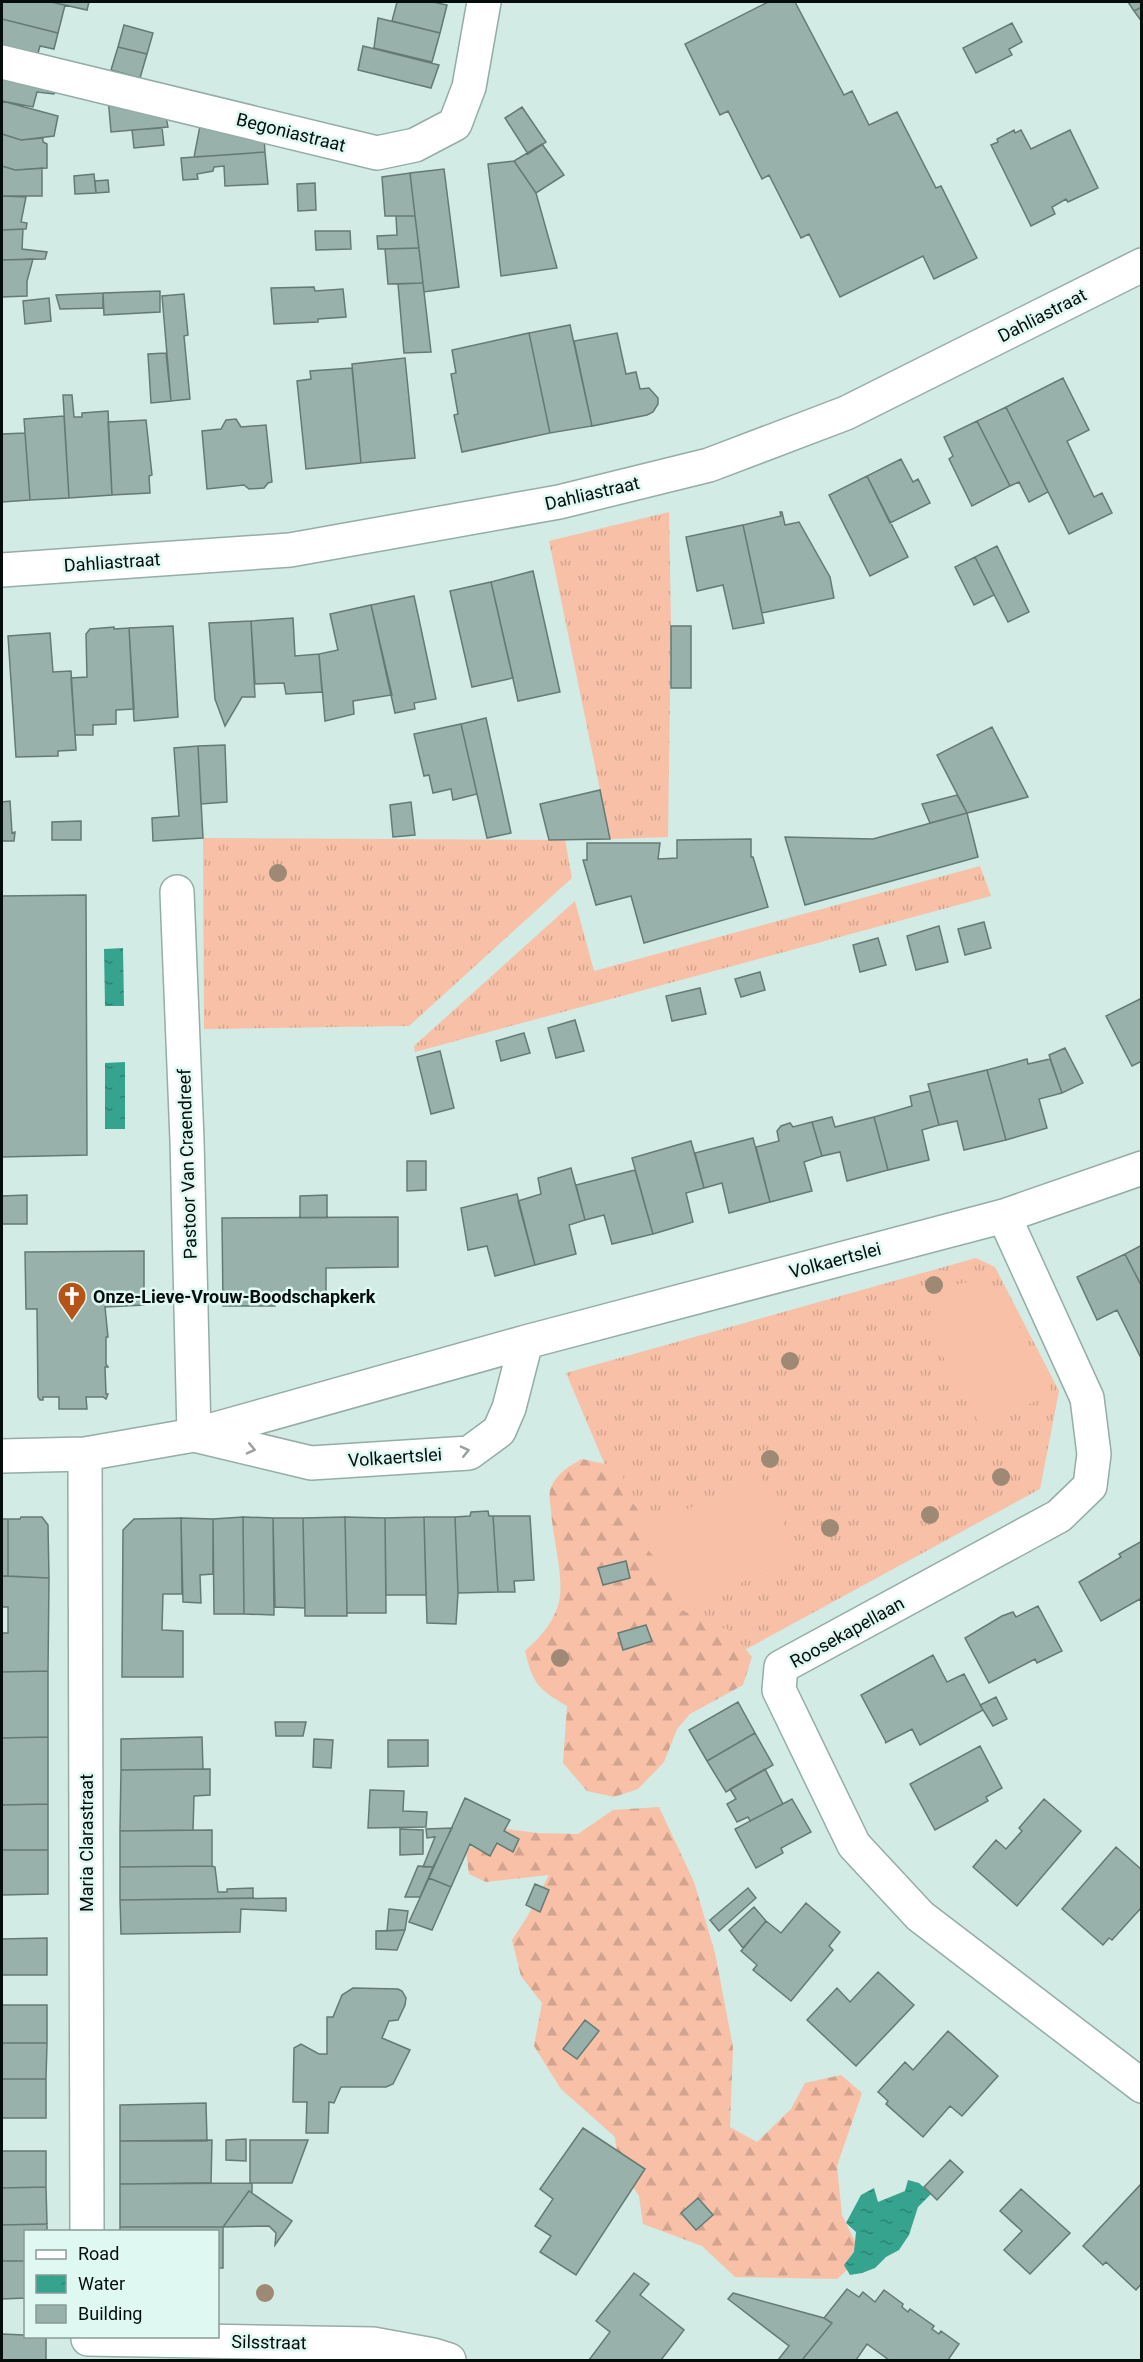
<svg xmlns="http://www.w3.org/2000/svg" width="1143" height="2362" font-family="Roboto,sans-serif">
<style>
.grass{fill:url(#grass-tufts)}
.forest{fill:url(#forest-firs)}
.garden{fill:#f7c0a7}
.water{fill:url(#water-ripples)}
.building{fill:#98b1aa;stroke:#647b75;stroke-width:1.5}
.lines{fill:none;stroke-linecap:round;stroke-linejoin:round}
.minor-casing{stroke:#95ada6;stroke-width:36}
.minor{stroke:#fff;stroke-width:33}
.tree{fill:#9e8974}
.oneway{stroke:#9b9f9e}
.labels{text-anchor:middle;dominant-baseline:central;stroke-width:5;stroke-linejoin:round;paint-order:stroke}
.street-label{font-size:18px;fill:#060e0c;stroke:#dff9f2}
.poi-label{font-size:18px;font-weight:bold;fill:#060e0c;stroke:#dff9f2;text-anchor:start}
</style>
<defs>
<pattern id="grass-tufts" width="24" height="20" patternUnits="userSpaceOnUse" patternTransform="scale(1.5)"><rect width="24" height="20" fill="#f7c0a7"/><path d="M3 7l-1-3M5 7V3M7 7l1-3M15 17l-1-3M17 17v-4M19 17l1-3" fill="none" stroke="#d2a48f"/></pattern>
<pattern id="forest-firs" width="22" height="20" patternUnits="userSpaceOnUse" patternTransform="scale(1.5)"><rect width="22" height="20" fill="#f7c0a7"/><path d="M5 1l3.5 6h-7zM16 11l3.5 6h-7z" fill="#d2a48f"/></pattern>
<pattern id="water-ripples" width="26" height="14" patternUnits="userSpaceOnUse" patternTransform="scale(1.5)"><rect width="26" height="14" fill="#36a38e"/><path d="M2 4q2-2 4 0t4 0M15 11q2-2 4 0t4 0" fill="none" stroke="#2c8372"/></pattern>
</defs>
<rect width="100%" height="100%" fill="#d2ebe4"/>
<!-- grass -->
<path class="grass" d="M669,512L671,626L668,837L610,839L549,541Z
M203,838L565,840L572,878L409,1026L204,1029Z
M980,866L991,896L415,1052L414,1046L575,901L594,971Z
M976,1258L995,1267L1059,1391L1040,1489L695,1677L566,1373Z"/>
<!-- forest -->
<path class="forest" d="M582,1459L619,1467L633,1503L647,1523L642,1531L649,1551L674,1580L684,1611L712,1625L730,1630L752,1657L743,1685L690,1714L677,1729L664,1762L638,1789L614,1797L587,1791L563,1763L567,1706C538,1689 533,1684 525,1651C540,1637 551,1626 558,1606C566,1580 552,1538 551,1509C550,1504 549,1496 550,1491C554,1475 569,1466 582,1459Z
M659,1807L694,1882L715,1953L733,2047L730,2127L757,2142L791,2109L805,2083L841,2075L862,2093L837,2166L842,2215L862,2256L837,2279L735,2277L702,2246L643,2224L639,2196L618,2165L615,2137L561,2089L534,2046L542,2003L521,1976L512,1940L527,1917L549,1875L486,1882L469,1874L466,1852L490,1827L537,1833L578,1834L613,1810Z"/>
<!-- garden -->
<path class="garden" d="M969,1282L994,1287L1003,1294L1052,1392L982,1429L930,1332L933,1305L940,1293L954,1285Z
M760,1474L799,1555L680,1612L642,1531Z"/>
<!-- water -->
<path class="water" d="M123,948L124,1006H105L104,949Z
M125,1062V1129H105V1063Z
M908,2180L919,2183L931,2194L918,2207L909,2235L899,2250L886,2257L875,2268L862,2273L850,2275L844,2265L854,2252L856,2232L846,2223L861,2195L874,2188L878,2202L905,2191Z"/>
<!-- building -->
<path class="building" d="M2,2H51L65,5L58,33L2,19Z
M51,2H89L87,10Z
M397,2H433L447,5L440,33L392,21Z
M768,2H795L844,95L852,91L869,125L897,112L936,188L941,186L977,258L934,279L923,256L840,297L809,234L801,238L769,175L762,179L728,111L720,115L685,44Z
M1128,2H1142V7L1134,11Z
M1142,7V22L1134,11Z
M378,18L440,33L432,62L374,48Z
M2,19L58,33L54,49L40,46L36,60L2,51Z
M1012,23L1022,42L1009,49L1012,55L976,73L963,48Z
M124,25L153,33L147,54L118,47Z
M363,46L439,65L431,88L358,70Z
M118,47L147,54L140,78L111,70Z
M2,69L60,83L54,94L37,92L33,107L2,101Z
M108,97L165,112L168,127L111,132Z
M2,101L58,116L54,136L21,140L2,134Z
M522,107L546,142L528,154L505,118Z
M200,126L264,137L265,152L194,157Z
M162,128L164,145L134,148L132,130Z
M1014,130L1015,133L1021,130L1031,149L1070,130L1098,188L1068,202L1066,199L1052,207L1055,214L1031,226L991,145L998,142L997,139Z
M2,134L21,140L43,138V142L47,144V168L15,170L2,166Z
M542,144L564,175L536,193L514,161Z
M265,152L268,184L225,186L224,166L214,167L213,171L197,174L198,179L183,180L181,158Z
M514,161L536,193L557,268L501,276L488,164Z
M2,166L15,170L42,168V196H2Z
M444,169L459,287L424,292L410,173Z
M410,173L415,216H385L382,177Z
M94,174L96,193L75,194L74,176Z
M108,180L109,192L96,193L95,181Z
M315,183L316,210L298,211L297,184Z
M2,196L26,197L21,222L27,223L26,229L2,230Z
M396,216H415L419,248L378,249L377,236L397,235Z
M23,229L22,249L47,252L45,259L2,260V230Z
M315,231H350L351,249L316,250Z
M419,248L423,283L388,284L385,249Z
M33,259L27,281V296L2,297V260Z
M423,283L431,352L404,353L398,284Z
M314,287L315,291L343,289L346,317L318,319V322L274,324L271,288Z
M160,291V312L104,315L103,293Z
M103,293V308L60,309L56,295Z
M184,294L188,335L184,336L190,399L171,401L162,296Z
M49,298L51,321L25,324L23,301Z
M570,325L592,426L550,433L529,333Z
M529,333L550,433L462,452L454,415L458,414L451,374L456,373L452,350Z
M617,333L626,374L636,372L640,389L649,388L658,398V404L653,412L647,415L592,426L574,341Z
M166,353L171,401L151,403L148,354Z
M405,358L415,458L361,463L352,364Z
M352,368L361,463L306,469L297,381L311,379L310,371Z
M1063,378L1089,430L1067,441L1094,497L1102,493L1112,513L1069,534L1006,407Z
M63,395H72L74,417H82V413L108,411L112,495L69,498Z
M1006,407L1048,492L1029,502L1019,482L1010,486L977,421Z
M64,416L69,498L30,500L24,419Z
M236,419L241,427L266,425L272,482L268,483L264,488L249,489L244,485L207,489L202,431L221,429L226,420Z
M146,420L152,475L149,476L150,493L112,495L108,422Z
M977,421L1010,486L972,506L949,459L953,456L944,437Z
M25,433L30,500L2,502V434Z
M901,459L913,482L918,479L930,503L890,523L867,476Z
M867,476L908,557L870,576L829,495Z
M780,512H782L785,525L799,522L830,577L834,598L762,613L743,525L781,516Z
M743,525L764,623L733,629L723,585L697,591L686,537Z
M997,546L1029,612L1008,622L975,557Z
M975,557L994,595L974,605L955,567Z
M533,571L560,692L518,701L491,582Z
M491,582L513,678L472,687L450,591Z
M414,596L436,699L414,703L415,709L395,713L371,605Z
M371,605L392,695L353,701L354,714L325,721L319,654L338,650L330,614Z
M293,618L295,656L319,654L322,692L286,694L284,683L255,684L251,621Z
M251,621L255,697H242L225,726L215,699L209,623Z
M173,626L178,717L134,721L129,628Z
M671,626H691V688H671Z
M114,627V629L129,628L134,709L116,710V724L93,725V735H75L71,678L87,677L86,634L90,629Z
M50,633L53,672L71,671L76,750L58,751V756L16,757L8,636Z
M486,718L511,833L487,838L461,724Z
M461,724L477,794L453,800L451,789L433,793L429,775L424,776L414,734Z
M992,727L1028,797L967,813L937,755Z
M225,745L227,802L201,804L198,746Z
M198,746L203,838L153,841L152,818L179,816L174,748Z
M600,790L610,839L549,840L540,804Z
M957,795L967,813L930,823L922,804Z
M10,801L12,833L15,832L14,841H2V802Z
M411,802L415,835L393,837L390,805Z
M967,813L978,857L805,905L785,837L873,839Z
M81,821V840H52V822Z
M751,839V857H753L768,907L644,943L631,896L596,905L583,860H587V843H660L658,859L677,858V840Z
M86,895L87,1155L2,1157V896Z
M984,922L991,948L965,955L958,929Z
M939,926L948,962L916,970L907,936Z
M878,938L886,965L860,972L853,945Z
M760,972L765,990L741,997L735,979Z
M700,988L706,1014L672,1021L666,996Z
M1142,998V1061L1132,1066L1106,1016Z
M575,1020L584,1051L556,1058L548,1028Z
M524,1033L530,1053L501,1061L496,1041Z
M1065,1048L1083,1083L1062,1093L1049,1055Z
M440,1051L454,1108L431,1114L417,1057Z
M1027,1059L1028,1064L1050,1059L1062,1093L1039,1099L1047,1128L1006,1140L987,1070Z
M987,1070L1006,1140L964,1150L957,1121L939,1125L928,1084Z
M930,1091L939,1125L922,1130L929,1160L888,1170L874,1117L912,1106L910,1096Z
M832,1117L835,1127L874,1117L888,1170L847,1181L840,1152L822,1156L812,1122Z
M812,1122L822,1156L804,1162L812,1191L770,1202L756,1147L779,1141L777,1131L781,1126L790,1123L793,1127Z
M753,1138L770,1202L729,1213L722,1183L704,1188L695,1153Z
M691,1141L704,1188L686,1193L693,1222L653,1234L632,1158Z
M407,1161H426V1190L407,1191Z
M571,1168L585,1220L569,1225L576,1254L535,1265L518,1201L541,1194L538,1178Z
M635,1170L653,1234L612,1244L604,1215L585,1220L576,1185Z
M517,1194L535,1265L495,1276L487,1246L468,1250L461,1208Z
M27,1195V1224H2V1196Z
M327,1195V1218H300V1196Z
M398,1217V1267L326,1268V1294H275V1306H223L222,1218Z
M1142,1245V1287L1125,1254Z
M144,1251V1305L105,1307L108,1337H106V1364L108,1367H105L106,1394H108L106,1399L103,1397H86L87,1409H59V1397H43V1400H40L38,1397L37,1309H26L25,1252Z
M1125,1254L1142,1287V1360L1117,1310L1097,1320L1077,1277Z
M488,1511L489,1516H493L498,1592L458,1593L455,1517L470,1516L471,1512Z
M493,1516H530L534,1580L514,1581L515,1592H498Z
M21,1517H42L48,1525L49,1578L8,1576V1519H20Z
M243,1517L244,1614H214L213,1519Z
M243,1517L273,1518L274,1615L244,1614Z
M345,1517L347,1616H305L303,1518Z
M345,1517L385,1518L386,1613H347Z
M424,1517L426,1595H386L385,1518Z
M424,1517H455L458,1593L456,1624L427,1623Z
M181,1518L182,1594H163L162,1630L183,1631V1677H122L123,1530L134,1519Z
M181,1518L213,1519V1574L200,1575L201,1603L183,1602Z
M273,1518H303L305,1608L275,1607Z
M2,1519H8V1576H2Z
M1142,1541V1602L1140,1599L1101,1621L1079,1582L1121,1557L1119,1554Z
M626,1561L630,1578L603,1585L598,1568Z
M2,1576L49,1578L48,1671L2,1672V1633H8V1607H2Z
M1038,1606L1062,1651L1037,1663L1035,1659L989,1683L965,1638L1002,1616L1013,1612L1016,1617Z
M646,1625L652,1641L623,1650L618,1633Z
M933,1655L947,1682L964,1674L983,1710L920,1745L912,1729L885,1743L886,1742L861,1695Z
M48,1671V1737L2,1738V1672Z
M996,1697L1007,1719L993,1726L980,1705Z
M738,1702L755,1733L707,1761L689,1730Z
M275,1722H306L303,1736H276Z
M755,1733L773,1765L726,1792L707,1761Z
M48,1737V1804L2,1805V1738Z
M202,1737L203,1769L121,1770V1739Z
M314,1739L333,1740L331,1768L313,1767Z
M388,1740H428V1766L388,1767Z
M980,1746L1002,1788L986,1797L988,1801L935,1830L910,1784Z
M210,1769V1795L194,1796L193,1830L120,1831L121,1770Z
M765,1769L783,1804L750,1821L748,1817L737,1822L727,1804L736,1799L730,1789Z
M370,1790L404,1791L403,1811L427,1812L426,1827L368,1828Z
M465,1798L510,1820L504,1831L519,1839L513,1852L497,1843L490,1856L470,1844L451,1887L429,1878Z
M792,1799L811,1832L781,1848L783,1853L756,1868L735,1829Z
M1044,1799L1081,1831L1017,1906L973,1867L996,1840L1006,1849L1022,1831L1019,1828Z
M48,1804V1850H2V1805Z
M452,1828L433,1867H423L435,1837L427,1838L426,1829Z
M400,1829L423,1830V1854L400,1855Z
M212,1830V1866L120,1867V1831Z
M1116,1847L1142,1870V1907L1112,1940L1109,1938L1103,1945L1062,1909Z
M2,1850H48V1894L2,1895Z
M212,1866L215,1867L218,1892H227V1889L253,1888V1898L120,1900V1867Z
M418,1866L433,1867L420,1897H405Z
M429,1878L451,1887L432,1930L409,1922Z
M535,1884L549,1890L540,1912L526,1905Z
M748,1888L756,1898L719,1931L710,1920Z
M286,1898V1911L241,1909L240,1932L121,1934L120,1900Z
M806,1903L840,1932L829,1946L833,1950L791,2001L753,1970L757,1965L741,1951L766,1921L781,1933Z
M754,1907L766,1921L743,1948L729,1930Z
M389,1909L408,1911L405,1930L387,1931Z
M405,1930L397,1950L376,1949V1931Z
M47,1938V1975H2V1939Z
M878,1972L914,2005L856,2066L807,2020L837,1988L850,2002Z
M353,1988L398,1989L402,1991L406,1998L405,2005L398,2020L389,2021L382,2038L410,2050L393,2084L386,2087H341L334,2103L329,2102L328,2133H306L307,2102H293L294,2048L301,2044L319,2054H327V2017H333L342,1995Z
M2,2005H47V2043H2Z
M585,2020L599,2031L577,2059L563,2049Z
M948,2031L998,2076L962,2116L950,2106L923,2137L886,2104L888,2101L878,2092L905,2062L913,2070Z
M2,2043H47L46,2079H2Z
M2,2079H46V2118H2Z
M206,2103L207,2141H120V2105Z
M583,2128L645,2169L576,2275L540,2252L551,2236L535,2226L553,2199L540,2189Z
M246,2139V2161L226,2160V2140Z
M212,2140L211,2183L120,2184V2141Z
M250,2140H308L292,2183H250Z
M2,2151H46V2187L2,2188Z
M950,2160L963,2172L937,2200L924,2187Z
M252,2183V2193L249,2191L223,2227H120V2184Z
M1142,2183V2283L1136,2290L1106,2262L1103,2265L1083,2246Z
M46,2187L47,2224L2,2225V2188Z
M1021,2189L1070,2233L1030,2274L1004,2250L1022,2231L1000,2211Z
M249,2191L292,2221L275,2245L276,2233L269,2226L223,2227Z
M698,2198L713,2215L696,2230L681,2213Z
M47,2224V2232H26V2261H2V2225Z
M120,2227H223V2268H218V2232H120Z
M2,2261H26V2298L2,2299Z
M634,2273L649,2284L640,2295L684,2330L661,2360H589L610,2332L596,2321Z
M847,2289L859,2297L863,2292L875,2302L884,2290L903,2304L902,2307L908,2312L910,2309L934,2326L932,2329L939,2334L941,2331L959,2344L948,2360H889L867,2344L856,2360H802L832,2323L824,2318Z
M733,2293L824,2318L832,2323L802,2360H778L789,2346L728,2299Z
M2,2334L46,2336V2360H2Z"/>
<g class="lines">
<!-- minor casing -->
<g class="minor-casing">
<path id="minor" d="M2,62L377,153L415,145L455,124L469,87L484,2
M2,570L290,550L559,502L709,465L846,413L1142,265
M177,892L187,1140L194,1435L311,1463L469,1453L499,1431L509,1408L526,1342
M1004,1216L1087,1398L1094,1454L1090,1486L1059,1516L781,1667L779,1690L854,1845L920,1916L1142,2086
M85,1454L87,2232
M2,1456L85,1454L194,1435L526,1342L1004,1216L1142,1168
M88,2339L373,2344L433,2355L449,2360"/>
</g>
<!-- minor -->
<use href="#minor" class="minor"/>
</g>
<!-- trees -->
<g class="tree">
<circle cx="278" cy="873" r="9"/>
<circle cx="934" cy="1285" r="9"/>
<circle cx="790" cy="1361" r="9"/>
<circle cx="770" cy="1459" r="9"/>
<circle cx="1001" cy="1477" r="9"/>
<circle cx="930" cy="1515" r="9"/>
<circle cx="830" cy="1528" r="9"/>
<circle cx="560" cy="1658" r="9"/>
<circle cx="265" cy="2293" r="9"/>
</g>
<!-- one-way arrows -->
<defs><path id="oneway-chevron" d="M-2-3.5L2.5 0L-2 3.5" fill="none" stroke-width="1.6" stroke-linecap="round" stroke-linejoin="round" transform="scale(1.5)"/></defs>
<g class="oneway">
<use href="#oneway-chevron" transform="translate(251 1449) rotate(13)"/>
<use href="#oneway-chevron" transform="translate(465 1451) rotate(-13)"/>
</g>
<!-- icons -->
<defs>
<g id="church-pin" transform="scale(1.5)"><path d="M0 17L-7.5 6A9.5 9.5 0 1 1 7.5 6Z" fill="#b55319" stroke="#dff9f2"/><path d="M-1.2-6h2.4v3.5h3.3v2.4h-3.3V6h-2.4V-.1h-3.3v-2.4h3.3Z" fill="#fff"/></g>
</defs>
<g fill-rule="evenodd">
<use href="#church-pin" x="72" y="1296"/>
</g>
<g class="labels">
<!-- street labels -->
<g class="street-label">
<text transform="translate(291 132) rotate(14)">Begoniastraat</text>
<text transform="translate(1042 315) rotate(-27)">Dahliastraat</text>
<text transform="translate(592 493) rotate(-13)">Dahliastraat</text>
<text transform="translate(112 562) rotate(-4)">Dahliastraat</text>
<text transform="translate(187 1164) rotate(-92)">Pastoor Van Craendreef</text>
<text transform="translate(835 1260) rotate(-15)">Volkaertslei</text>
<text transform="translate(395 1457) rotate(-4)">Volkaertslei</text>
<text transform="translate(847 1632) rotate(-29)">Roosekapellaan</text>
<text transform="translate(86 1843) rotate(-90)">Maria Clarastraat</text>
<text transform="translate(269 2342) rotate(1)">Silsstraat</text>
</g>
<!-- poi labels -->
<g class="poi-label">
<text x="93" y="1296">Onze-Lieve-Vrouw-Boodschapkerk</text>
</g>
</g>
<!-- border -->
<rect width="1143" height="2362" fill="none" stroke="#060e0c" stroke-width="6"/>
<!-- legend -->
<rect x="24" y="2230" width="195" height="108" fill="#dff9f2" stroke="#889b96" stroke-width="1.5"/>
<rect x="36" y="2250" width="30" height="9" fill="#ffffff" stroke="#889b96" stroke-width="1.5"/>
<text x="78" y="2260" font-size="18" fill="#060e0c">Road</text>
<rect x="36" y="2275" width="30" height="18" fill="url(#water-ripples)" stroke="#889b96" stroke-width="1.5"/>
<text x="78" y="2290" font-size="18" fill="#060e0c">Water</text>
<rect x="36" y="2305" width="30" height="18" fill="#98b1aa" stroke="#889b96" stroke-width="1.5"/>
<text x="78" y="2320" font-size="18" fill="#060e0c">Building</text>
</svg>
